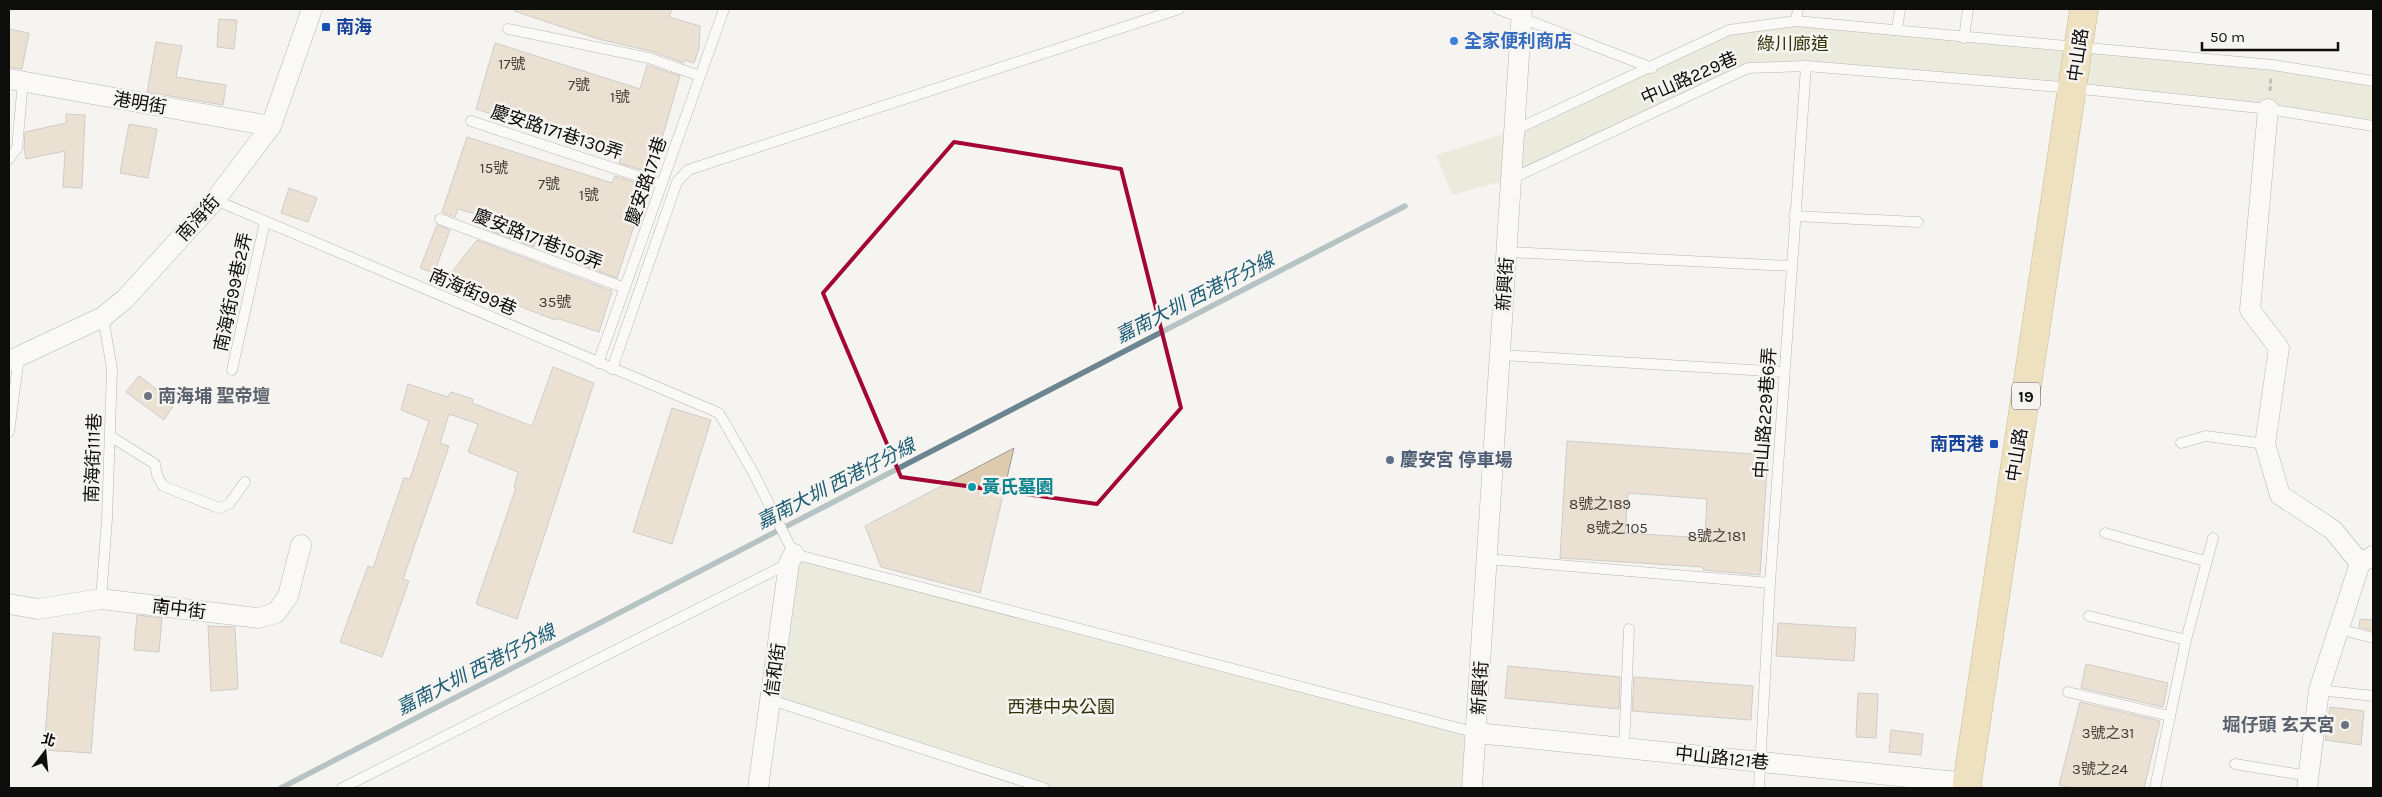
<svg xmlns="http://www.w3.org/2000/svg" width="2382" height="797" font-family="Karla,'Noto Sans TC',sans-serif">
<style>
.green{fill:#dddfc6}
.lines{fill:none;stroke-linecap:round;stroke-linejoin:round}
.stream{stroke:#6c8590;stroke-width:5.5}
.building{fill:#decaad;stroke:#9c9a97;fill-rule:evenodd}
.lane-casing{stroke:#6b6967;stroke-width:11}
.street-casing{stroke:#6b6967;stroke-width:21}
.primary-casing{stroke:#8b7225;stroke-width:29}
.path{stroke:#7d7c7a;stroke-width:3;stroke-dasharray:5 2.5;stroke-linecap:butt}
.lane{stroke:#fff;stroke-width:10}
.street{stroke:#fff;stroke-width:20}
.primary{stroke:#e2cb84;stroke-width:28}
.marked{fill:none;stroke:#a30633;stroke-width:4;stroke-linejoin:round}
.transit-dot{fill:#1a4fb4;stroke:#f6f4f1;stroke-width:2}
.shop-dot{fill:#3f7fe0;stroke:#f6f4f1;stroke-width:2}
.worship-dot{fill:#6b7280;stroke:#f6f4f1;stroke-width:2}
.service-dot{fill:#5c6f8a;stroke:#f6f4f1;stroke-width:2}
.culture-dot{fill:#0f9aa8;stroke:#f6f4f1;stroke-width:2}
.labels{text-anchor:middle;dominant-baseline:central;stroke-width:5;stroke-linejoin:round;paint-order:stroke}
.number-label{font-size:15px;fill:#413c34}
.shield{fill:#f6f4f1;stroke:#535251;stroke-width:1}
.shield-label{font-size:16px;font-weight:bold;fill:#0d0d0c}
.transit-label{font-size:18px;font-weight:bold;fill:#164399;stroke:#f6f4f1;text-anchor:start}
.shop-label{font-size:18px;font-weight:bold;fill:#366cbe;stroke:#f6f4f1;text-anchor:start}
.park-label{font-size:18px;fill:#323309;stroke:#f6f4f1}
.street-label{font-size:18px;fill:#0d0d0c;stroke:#f6f4f1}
.worship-label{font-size:18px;font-weight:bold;fill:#5b616d;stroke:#f6f4f1;text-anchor:start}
.service-label{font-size:18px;font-weight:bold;fill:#4e5e75;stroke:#f6f4f1;text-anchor:start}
.culture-label{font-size:18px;font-weight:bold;fill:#0d838f;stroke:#f6f4f1;text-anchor:start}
.water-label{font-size:19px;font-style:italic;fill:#1c5d75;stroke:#f6f4f1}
</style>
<rect width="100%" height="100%" fill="#f6f4f1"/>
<!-- green -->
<path class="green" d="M1796,21L2080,49L2373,81V126L2268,109L1806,66L1748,68L1511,179L1452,195L1436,155L1516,130L1729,30Z
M794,554L1477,733L1473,788H1049L771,700Z"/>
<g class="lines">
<!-- stream -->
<path class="stream" d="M281,788L1405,206"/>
</g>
<!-- building -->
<path class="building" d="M514,9H672L669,17L700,26L699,48L694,63L685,60L684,63L651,51L602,40L514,11Z
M219,19L237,20L234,49L217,47Z
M9,29L29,33L22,69L9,67Z
M156,42L182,46L176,77L226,85L223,105L147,92Z
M495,43L640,89L647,65L680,76L652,173L619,163L621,156L476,109Z
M66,114L85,115L82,188L63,187L65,151L26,159L24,149L25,132L66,123Z
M129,124L157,129L148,178L120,173Z
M467,137L612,183L615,176L647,186L617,278L585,266L590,250L538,234L534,247L483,228L486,217L458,209L455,217L442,212Z
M289,188L317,198L308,222L281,213Z
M437,225L450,230L434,273L420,268Z
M477,240L612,291L599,332L556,318L555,320L447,278Z
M553,367L594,383L517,619L476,604L516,488L514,487L518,472L468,452L478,424L449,414L440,443L449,446L403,579L409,581L382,657L340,642L368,566L373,568L404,478L410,479L429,421L401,410L408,384L448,397L451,392L473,399L472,403L532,426Z
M139,376L175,403L164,420L126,392Z
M672,408L711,420L672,544L633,532Z
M1567,441L1768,455L1760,575L1703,570V567L1560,558ZM1628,493L1707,499L1705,538L1625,533Z
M1014,448L980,593L881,567L865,526Z
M137,615L162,618L159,652L134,650Z
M2360,619L2373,620V631L2359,627Z
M1778,623L1856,628L1854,661L1776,656Z
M208,626L235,627L238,689L211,691Z
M53,633L100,637L91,753L44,750Z
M2086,664L2168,683L2163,707L2081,688Z
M1508,666L1620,677L1619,709L1505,698Z
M1634,677L1753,686L1751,720L1632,711Z
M1858,693L1878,694L1876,738L1856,737Z
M2080,702L2160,721L2144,788H2073L2059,785Z
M2330,707L2364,711L2361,745L2325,740Z
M1891,730L1923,734L1921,755L1889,752Z"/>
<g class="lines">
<!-- lane casing -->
<g class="lane-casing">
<path id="lane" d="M1498,9L1652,68
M1796,21L1798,9
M508,29L649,58L700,76
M1897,30L1900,9
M1964,38L1968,9
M471,121L662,184
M1515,130L1729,30L1796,21L2273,65L2373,81
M9,159L17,148L23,81
M1511,179L1748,68L1806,66L2073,88L2268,109L2373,126
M215,200L719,413L754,474L794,554L1477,733
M1794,216L1918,222
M440,219L625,288
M1507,252L1792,266
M1501,355L1784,372
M598,363L724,9
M612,369L677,182L688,170L1179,9
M232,370L265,222
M9,432L19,357
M110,436L155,464L157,475L163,486L219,508L229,504L245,482
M2181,443L2206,436L2265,444
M2105,533L2205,561
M1487,559L1770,583
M101,599L107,519L112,369L103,317
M2089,616L2186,640
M2339,629L2373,638
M2319,690L2373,696
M2068,692L2169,716
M771,700L1044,788
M1624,748L1629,629
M2235,764L2309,776
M342,788L789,563
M1759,788L1770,583L1806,66
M2155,788L2186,640L2213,538"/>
</g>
<!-- street casing -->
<g class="street-casing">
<path id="street" d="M9,79L271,126
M2268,109L2250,310L2279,348L2265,444L2280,495L2333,530L2360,563
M9,361L103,317L125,299L215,200L271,126L312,9
M9,604L38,609L101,599L258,618L276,613L288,596L301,545
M1477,733L1967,783
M758,788L789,563L794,554
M1472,788L1522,9
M2307,788L2319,690L2360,563L2373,556"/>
</g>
<!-- primary casing -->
<g class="primary-casing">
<path id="primary" d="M1968,788L1967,783L2084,9"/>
</g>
<!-- path -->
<path class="path" d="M2270,91L2271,78"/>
<!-- lane -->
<use href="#lane" class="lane"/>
<!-- street -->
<use href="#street" class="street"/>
<!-- primary -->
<use href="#primary" class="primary"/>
</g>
<!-- marked area -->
<path d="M0 0H2382V797H0ZM954,142L1121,169L1181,408L1097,504L901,477L823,293Z" fill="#f6f4f1" fill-opacity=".55" fill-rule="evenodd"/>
<path class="marked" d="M954,142L1121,169L1181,408L1097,504L901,477L823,293Z"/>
<!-- markers -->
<g class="transit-dot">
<rect x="321" y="22" width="10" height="10" rx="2.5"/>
<rect x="1989" y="439" width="10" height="10" rx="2.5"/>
</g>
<circle class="shop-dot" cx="1454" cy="41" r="5"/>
<g class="worship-dot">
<circle cx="148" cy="396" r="5"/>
<circle cx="2345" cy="725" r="5"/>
</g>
<circle class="service-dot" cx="1390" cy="460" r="5"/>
<circle class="culture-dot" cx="972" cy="487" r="5"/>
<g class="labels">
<!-- number labels -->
<g class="number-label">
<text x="512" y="64">17號</text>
<text x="579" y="85">7號</text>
<text x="620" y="97">1號</text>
<text x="494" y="168">15號</text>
<text x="549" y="184">7號</text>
<text x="589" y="195">1號</text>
<text x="555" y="302">35號</text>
<text x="1600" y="504">8號之189</text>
<text x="1617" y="528">8號之105</text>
<text x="1717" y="536">8號之181</text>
<text x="2108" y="733">3號之31</text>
<text x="2100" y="769">3號之24</text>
</g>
<!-- shield labels -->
<rect class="shield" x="2012" y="382.5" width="28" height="27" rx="4"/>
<g class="shield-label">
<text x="2026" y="396">19</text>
</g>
<!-- transit labels -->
<g class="transit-label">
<text x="336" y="27">南海</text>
<text x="1984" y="444" text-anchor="end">南西港</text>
</g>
<!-- shop labels -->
<g class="shop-label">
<text x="1464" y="41">全家便利商店</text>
</g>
<!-- park labels -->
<g class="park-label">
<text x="1793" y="44">綠川廊道</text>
<text x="1061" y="707">西港中央公園</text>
</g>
<!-- street labels -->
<g class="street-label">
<text transform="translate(2078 55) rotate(-82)">中山路</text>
<text transform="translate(1689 78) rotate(-24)">中山路229巷</text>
<text transform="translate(140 103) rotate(10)">港明街</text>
<text transform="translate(557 132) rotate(18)">慶安路171巷130弄</text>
<text transform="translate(646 181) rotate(-71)">慶安路171巷</text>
<text transform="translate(198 218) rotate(-48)">南海街</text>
<text transform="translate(538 239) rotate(21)">慶安路171巷150弄</text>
<text transform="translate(1505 284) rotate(-86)">新興街</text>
<text transform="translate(233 292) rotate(-78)">南海街99巷2弄</text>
<text transform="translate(473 292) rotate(23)">南海街99巷</text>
<text transform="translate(1765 413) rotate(-86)">中山路229巷6弄</text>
<text transform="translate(2017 455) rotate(-81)">中山路</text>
<text transform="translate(93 458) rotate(-88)">南海街111巷</text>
<text transform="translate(179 609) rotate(7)">南中街</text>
<text transform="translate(775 670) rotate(-82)">信和街</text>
<text transform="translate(1480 688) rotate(-87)">新興街</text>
<text transform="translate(1722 758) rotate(6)">中山路121巷</text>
</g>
<!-- worship labels -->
<g class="worship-label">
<text x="158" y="396">南海埔 聖帝壇</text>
<text x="2335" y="725" text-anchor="end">堀仔頭 玄天宮</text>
</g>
<!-- service labels -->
<g class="service-label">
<text x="1400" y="460">慶安宮 停車場</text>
</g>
<!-- culture labels -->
<g class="culture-label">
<text x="982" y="487">黃氏墓園</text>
</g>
<!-- water labels -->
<g class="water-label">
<text transform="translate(1195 298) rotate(-27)">嘉南大圳 西港仔分線</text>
<text transform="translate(836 484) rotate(-27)">嘉南大圳 西港仔分線</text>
<text transform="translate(476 670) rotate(-27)">嘉南大圳 西港仔分線</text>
</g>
</g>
<!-- border -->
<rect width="2382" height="797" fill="none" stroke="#0d0d0c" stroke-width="20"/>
<!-- north arrow -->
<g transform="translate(45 752) rotate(16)" stroke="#f6f4f1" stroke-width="4" paint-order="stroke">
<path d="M0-4L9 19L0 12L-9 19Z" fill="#0d0d0c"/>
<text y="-8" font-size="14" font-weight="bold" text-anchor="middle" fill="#0d0d0c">北</text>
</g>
<!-- scale -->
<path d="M2202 42v8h136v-8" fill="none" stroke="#0d0d0c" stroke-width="2.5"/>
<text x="2210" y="42" font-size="15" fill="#0d0d0c" stroke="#f6f4f1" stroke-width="4" paint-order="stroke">50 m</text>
</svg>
